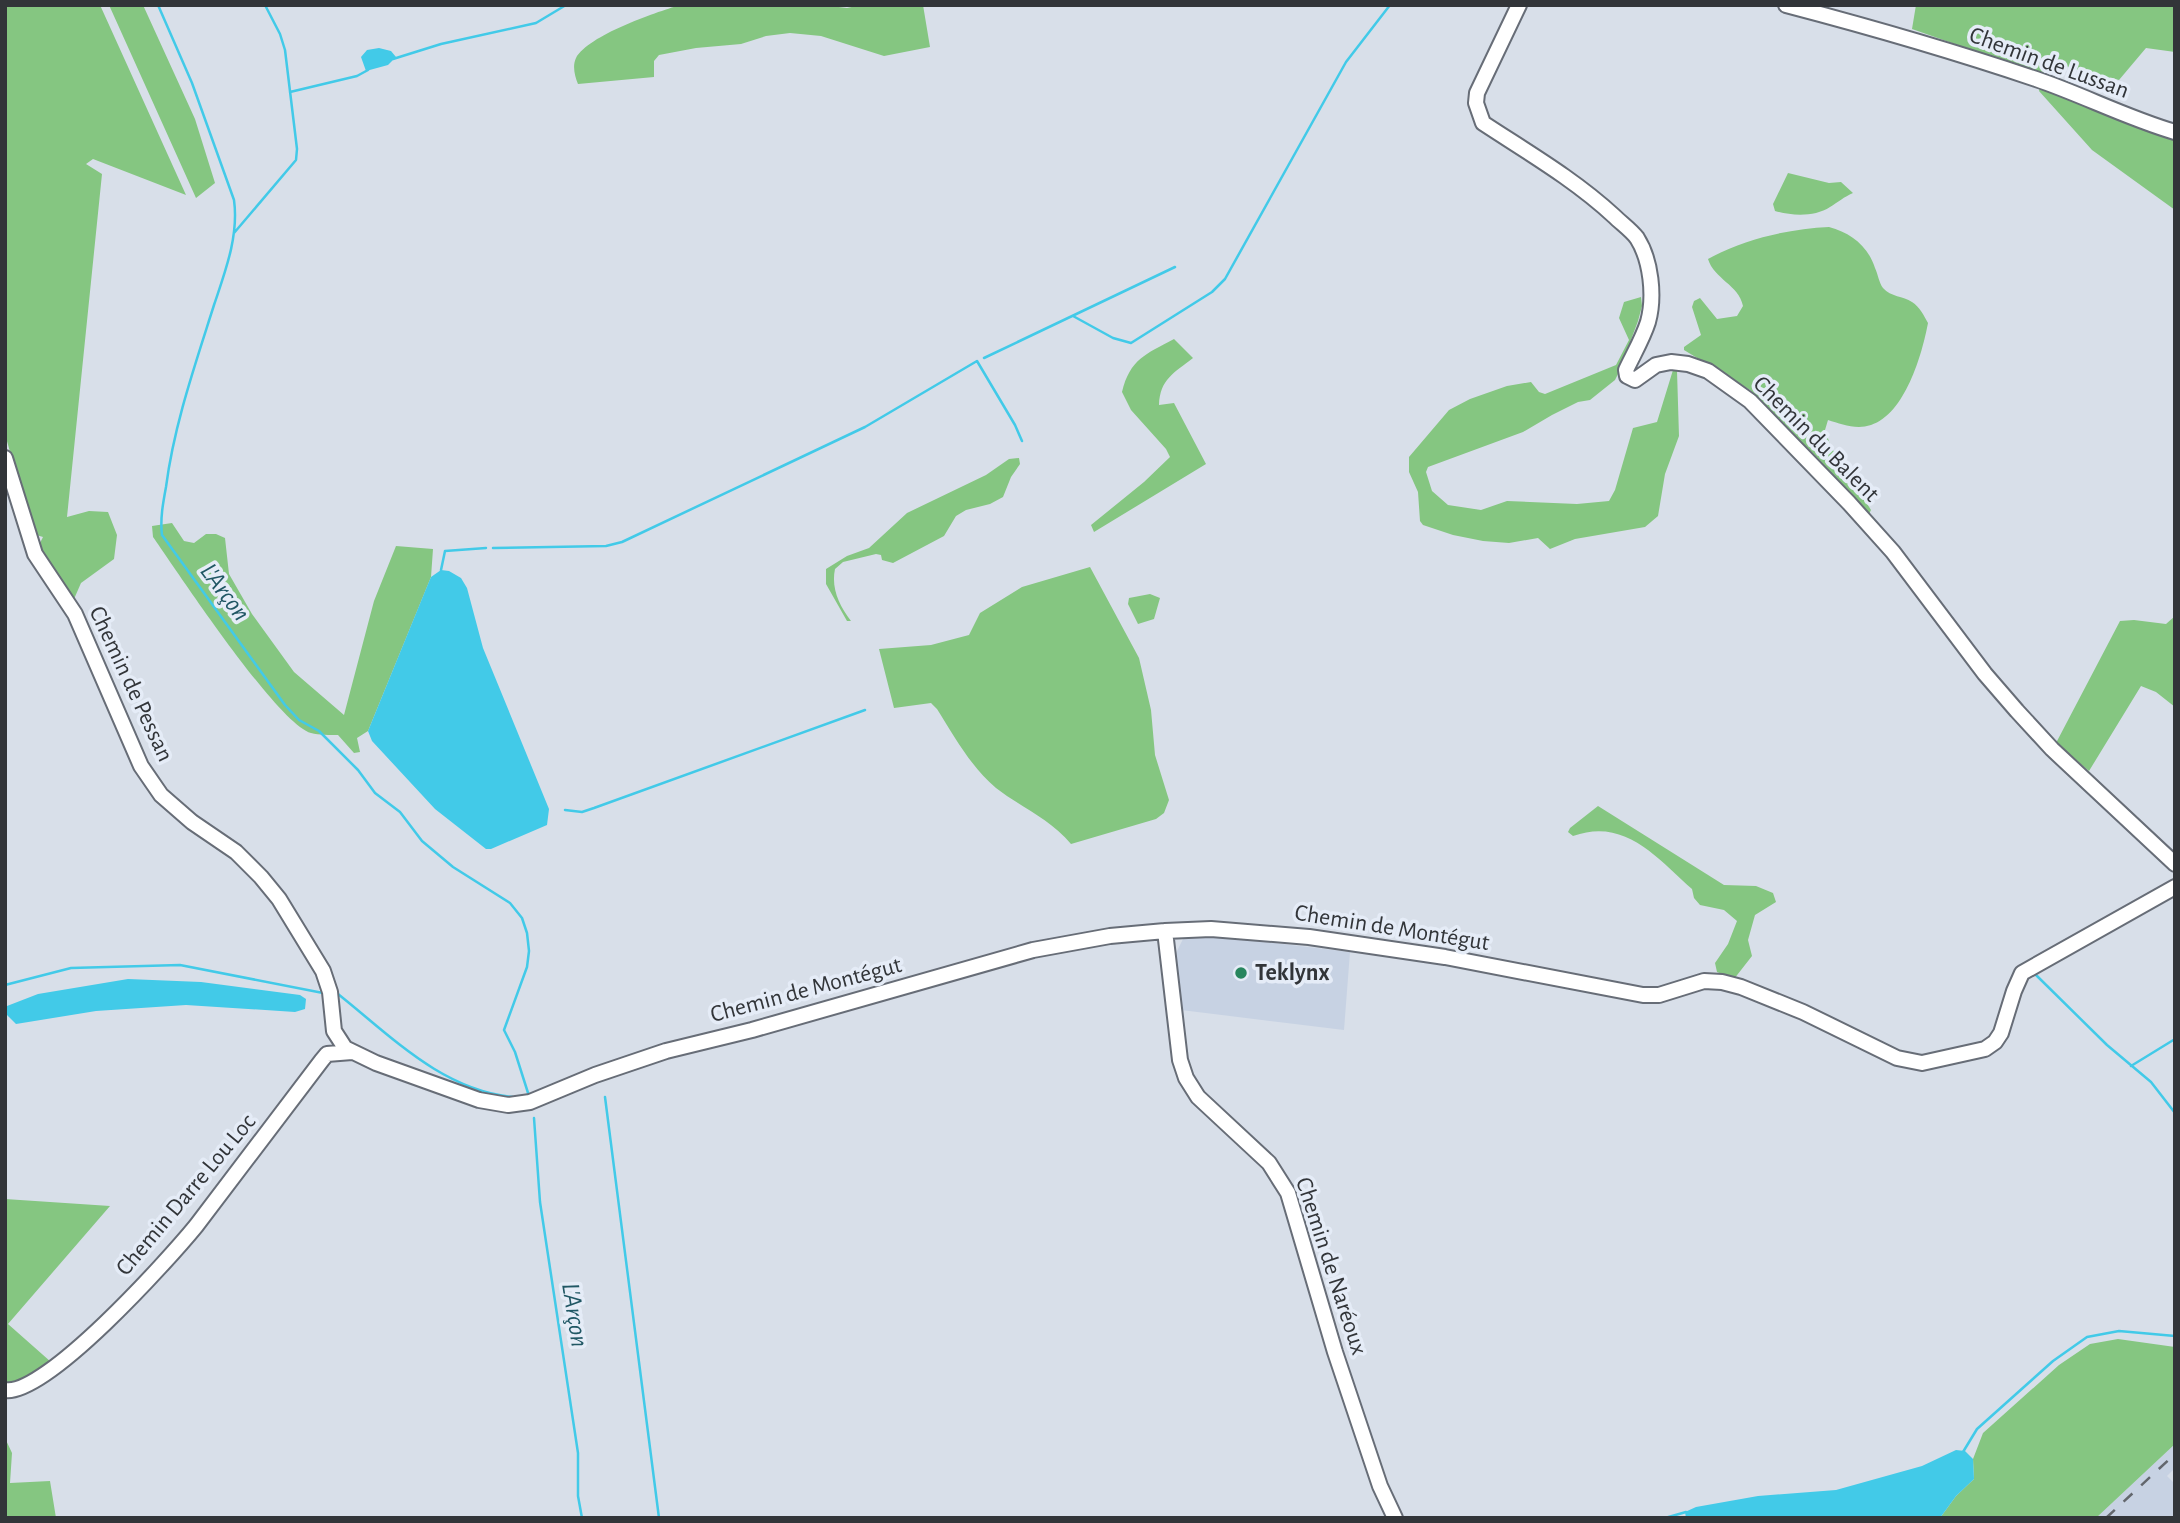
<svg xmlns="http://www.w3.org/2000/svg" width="2180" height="1523" font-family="'Alegreya Sans',sans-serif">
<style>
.built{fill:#c7d2e3}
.green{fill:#85c681}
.water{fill:#42cae8}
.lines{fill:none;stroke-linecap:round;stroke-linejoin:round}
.stream{stroke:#42cae8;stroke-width:2.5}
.minor-casing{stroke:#676d77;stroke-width:18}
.minor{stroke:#fff;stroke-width:14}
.rail{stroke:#63676d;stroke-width:2.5;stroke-dasharray:12 12;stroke-linecap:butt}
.poi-dot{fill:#28865e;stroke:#e5ecf7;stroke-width:2.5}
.labels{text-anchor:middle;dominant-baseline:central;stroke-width:7;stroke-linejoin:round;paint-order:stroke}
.street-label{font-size:24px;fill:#323539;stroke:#e5ecf7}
.poi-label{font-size:24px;font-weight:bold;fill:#323539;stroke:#e5ecf7;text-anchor:start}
.water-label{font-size:26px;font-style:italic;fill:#205764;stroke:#e5ecf7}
</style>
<rect width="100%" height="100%" fill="#d8dfe9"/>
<!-- built -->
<path class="built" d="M1197,934L1350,952L1344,1030L1181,1010L1176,953L1183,939Z
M2175,1444V1468L2167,1476L2175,1484V1518H2096Z"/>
<!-- green -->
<path class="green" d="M5,5H100L186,195L93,159L86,164L102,174L67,517L89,511L108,512L117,535L114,559L81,583L74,599L47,564L39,545L43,537L33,534L5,434Z
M109,5H143L195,119L215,183L196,198Z
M680,5H822L847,8L861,5H923L930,47L884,56L821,36L790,33L766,36L741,44L696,48L659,55L654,61V77L578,84C575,77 572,66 576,58C589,35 654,13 680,5Z
M1916,5H2175V52L2146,48L2119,80L2047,62L2043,75L1912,29Z
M2040,87L2175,137V210L2092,150L2039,91Z
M1788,173L1829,183L1841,182L1853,193C1844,197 1838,202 1830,207C1815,217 1792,216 1775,211L1773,204Z
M1829,227C1851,233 1868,246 1875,268C1878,274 1879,283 1883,288C1891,297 1903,296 1912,302C1920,307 1924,316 1928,323C1922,355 1905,414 1871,425C1856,430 1841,424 1828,420L1825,430L1831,447L1871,510L1869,514L1750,390L1684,350V347L1701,335L1692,307L1694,301L1700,298L1717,319L1737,316L1743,306C1739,285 1714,279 1708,259C1744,239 1788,229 1829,227Z
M1641,297L1642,306L1638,321L1619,372L1615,380L1590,400L1578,402L1552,415L1523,432L1428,467L1426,472L1432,491L1448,505L1481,510L1507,501L1577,504L1609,501L1615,490L1633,428L1657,422L1673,370L1677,371L1679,436L1665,474L1658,516L1645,527L1575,539L1550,549L1538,538L1509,543L1483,541L1453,535L1423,525L1420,521L1418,492L1409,472V457L1449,410L1470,399L1507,386L1531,382L1539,392L1545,394L1616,365L1629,340L1619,318L1624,302Z
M1174,339L1193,358C1174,373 1160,379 1159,405L1174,403L1206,464L1094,532L1091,525L1144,482L1170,457L1166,449L1131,410L1122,392C1130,359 1146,354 1174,339Z
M1019,458L1020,464L1011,477L1003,497L990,504L966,510L956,516L944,536L893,563L882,560L881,555L876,554L843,562L835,569C831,588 839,605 851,621H847L826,584V569L847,556L869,548L907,513L986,475L1009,459Z
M172,523L184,541L194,543L206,534H216L225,538L229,574L252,614L294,672L344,715L374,601L396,546L433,549L431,577L368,731L357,738L360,752L354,753L338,735C330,735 319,735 311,733C277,723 179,574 153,537L152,526Z
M1090,567L1139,658L1151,710L1155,755L1169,800L1164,813L1156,819L1071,844C1050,819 1022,808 996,788C971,767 954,736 937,709L931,703L894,708L879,649L931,645L969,635L980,613L1022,587Z
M1150,594L1160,598L1154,619L1138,624L1128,604L1129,598Z
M2175,616V707L2156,692L2141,686L2089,771L2056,743L2120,621L2134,620L2166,624Z
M1598,806L1724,885L1756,886L1773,893L1776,902L1755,915L1748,940L1752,956L1734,979L1717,972L1715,963L1728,944L1737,921L1724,910L1700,905L1694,898L1692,889C1657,858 1625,817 1573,836L1568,832L1570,828Z
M5,1199L110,1206L8,1324L51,1362L38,1374L5,1386Z
M2118,1339L2175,1347V1444L2096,1518H1940L1956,1496L1974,1479L1973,1459L1983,1433L2059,1365L2090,1344Z
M5,1438L12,1453L10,1483L50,1481L56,1518H5Z"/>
<!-- water -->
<path class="water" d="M379,48L391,51L396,57L388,65L366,71L361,57L367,50Z
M441,570L449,571L461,578L467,588L483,648L549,809L547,825L491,849H486L435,809L372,741L368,731L426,589L431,577Z
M128,979L201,982L300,995L306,999L305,1009L295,1012L186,1005L96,1011L16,1024L7,1015V1006L38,994Z
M1956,1450L1965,1451L1973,1459L1974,1479L1956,1496L1940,1518H1686L1685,1512L1696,1507L1758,1496L1836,1490L1922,1466Z"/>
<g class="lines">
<!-- stream -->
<path class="stream" d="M158,5L192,83L234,200C239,236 225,272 214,305C195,365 174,425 166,487C163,503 160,519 162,535L285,705L299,720L319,731L358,770L375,793L400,812L422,841L453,867L510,903L522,918L527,933L529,951L527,967L504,1030L515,1052L529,1096
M393,59L441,44L536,23L566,5
M290,92L357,76L368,70
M234,233L296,160L297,149L285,50L280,34L265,5
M1073,316L1113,338L1131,343L1212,292L1225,279L1346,62L1390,5
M984,358L1175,267
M493,548L606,546L622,542L865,427L977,361L1015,425L1022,441
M441,570L445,551L486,548
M565,810L582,812L594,808L865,710
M2036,975L2107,1045L2151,1082L2175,1113
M5,985L71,968L180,965L323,993
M338,994C392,1037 442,1090 513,1097
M2131,1066L2175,1039
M605,1097L659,1518
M534,1118L540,1202L578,1453V1496L582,1518
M1963,1452L1977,1429L2053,1361L2087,1337L2119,1331L2175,1336
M1665,1518L1686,1512"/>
<!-- minor casing -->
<g class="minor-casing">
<path id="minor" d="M1519,5L1477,93L1476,103L1483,123C1527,152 1574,179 1614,216C1621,223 1631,230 1637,238C1651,260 1655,296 1648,322C1643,338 1633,355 1626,370L1627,376L1635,380L1656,365L1671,362L1688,364L1708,371L1750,401L1849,503L1893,552L1985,674L2017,711L2052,749L2175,864
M1786,5C1870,27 1953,51 2036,79C2083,95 2127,118 2175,132
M5,458L35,554L75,614L141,766L161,795L192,822L236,852L261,877L279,899L323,971L330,992L334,1031L345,1048L376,1063L479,1100L508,1105L530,1102L595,1075L666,1051L752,1030L1033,950L1110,936L1165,931L1211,929L1309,937L1445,957L1643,995H1659L1704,981L1722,982L1741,987L1803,1012L1897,1058L1922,1063L1985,1049L1995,1042L2001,1033L2014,991L2022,973L2175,887
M1165,931L1180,1060L1186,1078L1198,1097L1269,1163L1288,1193L1335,1352L1380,1486L1395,1518
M5,1390C45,1397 169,1259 196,1226L322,1060L327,1054L352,1052"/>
</g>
<!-- minor -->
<use href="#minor" class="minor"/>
<!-- rail -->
<path class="rail" d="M2106,1518L2175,1454"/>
</g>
<!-- markers -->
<circle class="poi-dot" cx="1241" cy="973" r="7"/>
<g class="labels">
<!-- street labels -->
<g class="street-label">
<text transform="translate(2049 63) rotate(20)">Chemin de Lussan</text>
<text transform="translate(1816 439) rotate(45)">Chemin du Balent</text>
<text transform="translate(131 684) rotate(65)">Chemin de Pessan</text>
<text transform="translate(1392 928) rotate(9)">Chemin de Montégut</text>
<text transform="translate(806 990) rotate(-15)">Chemin de Montégut</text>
<text transform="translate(186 1195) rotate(-50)">Chemin Darre Lou Loc</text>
<text transform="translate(1331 1266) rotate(72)">Chemin de Naréoux</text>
</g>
<!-- poi labels -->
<g class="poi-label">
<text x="1255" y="973">Teklynx</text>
</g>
<!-- water labels -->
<g class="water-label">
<text transform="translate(225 592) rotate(53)">L'Arçon</text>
<text transform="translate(575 1315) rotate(81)">L'Arçon</text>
</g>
</g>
<!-- border -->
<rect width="2180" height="1523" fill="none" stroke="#323539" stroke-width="14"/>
</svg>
